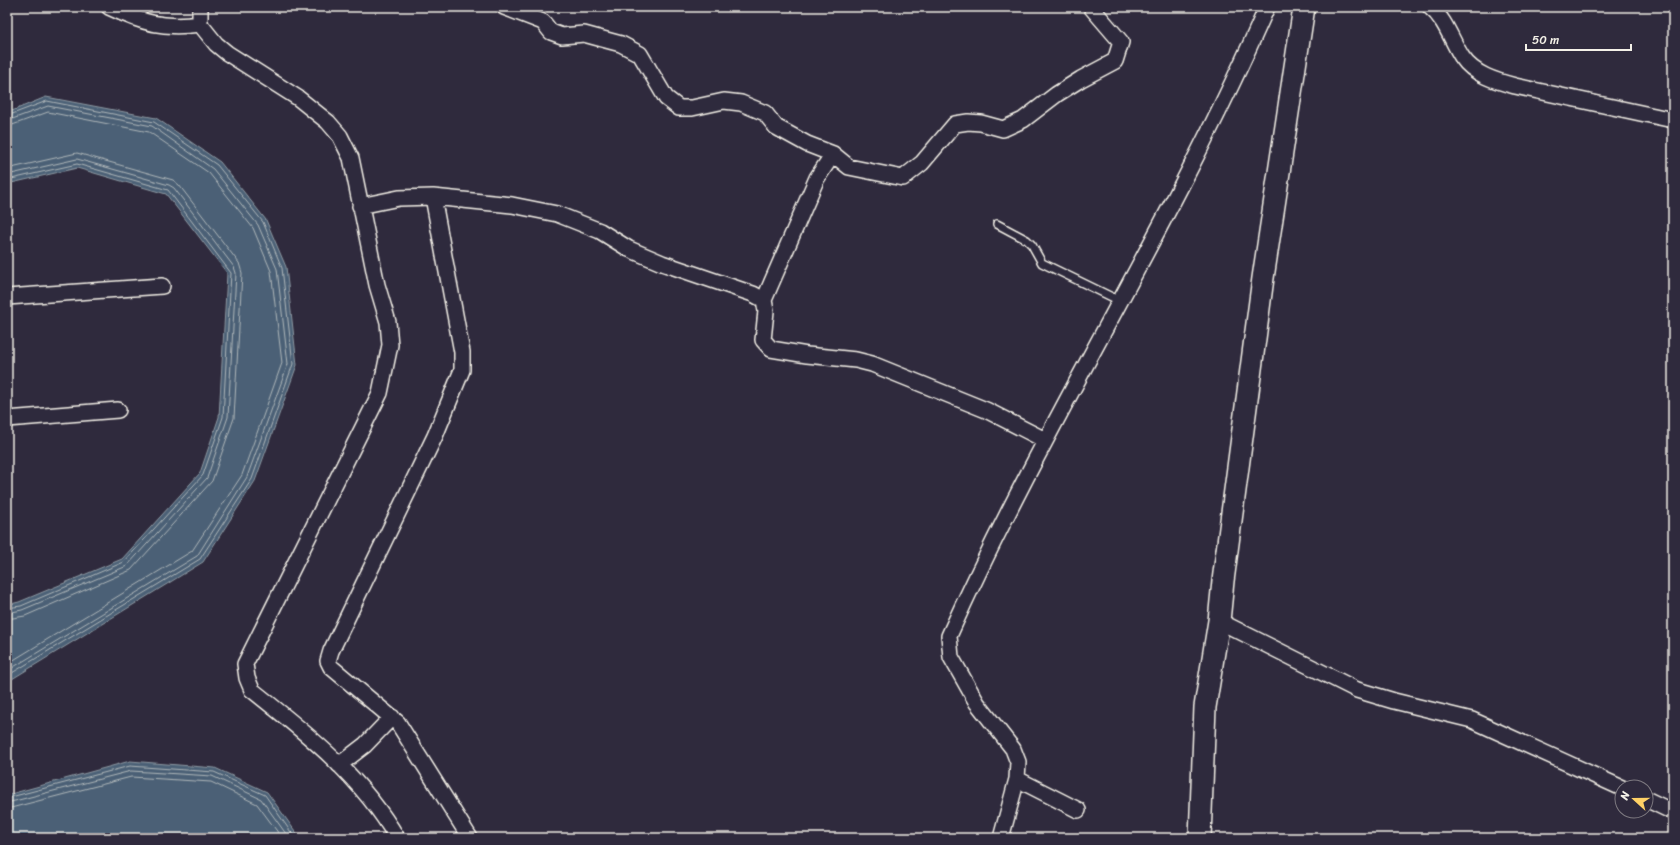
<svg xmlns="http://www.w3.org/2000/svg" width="1680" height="845" font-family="Sriracha,sans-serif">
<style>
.water{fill:#4b6176;stroke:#8f9ba4}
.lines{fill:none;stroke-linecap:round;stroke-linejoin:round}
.shore{stroke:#b0b7ba;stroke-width:1}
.service-casing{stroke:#f4f1e8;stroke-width:10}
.minor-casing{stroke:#f4f1e8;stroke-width:18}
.secondary-casing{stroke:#f4f1e8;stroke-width:24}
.service{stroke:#2f2a3d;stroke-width:7}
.minor{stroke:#2f2a3d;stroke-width:15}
.secondary{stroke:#2f2a3d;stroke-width:21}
</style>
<rect width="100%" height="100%" fill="#2f2a3d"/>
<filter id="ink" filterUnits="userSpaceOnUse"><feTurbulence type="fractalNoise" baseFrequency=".025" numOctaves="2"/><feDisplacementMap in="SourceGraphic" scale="8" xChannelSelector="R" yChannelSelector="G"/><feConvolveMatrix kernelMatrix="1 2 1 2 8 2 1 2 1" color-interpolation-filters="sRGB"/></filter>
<g filter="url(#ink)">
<!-- water -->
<path class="water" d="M46,97L156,118L220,162L266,220L286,267L297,365L255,481L203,562L12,679L7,680V605L19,602L122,559L200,473L219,417L227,273L166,194L77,168L7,184V113Z
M130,761L215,768L267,792L300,838H7V795Z"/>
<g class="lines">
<!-- shore -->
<path class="shore" d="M7,116L47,101L154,122L217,165L263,222L282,268L293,364L252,479L200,559L7,676
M7,121L48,106L152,126L213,169L258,225L277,269L288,364L247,477L197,556L7,671
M7,127L48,112L149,132L209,173L253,228L271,271L282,363L242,475L192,551L7,664
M7,169L77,153L173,180L179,185L239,263L242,273L234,418L212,481L131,570L25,616L7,619
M7,175L77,159L169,185L174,188L234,267L236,273L228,417L207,478L127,566L22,610L7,613
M7,180L77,164L168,190L231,273L223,417L203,475L124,562L21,606L7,608
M7,798L130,766L214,772L265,795L295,838
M7,803L131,771L212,776L261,799L289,838
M7,809L131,777L211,782L257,804L282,838"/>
<!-- service casing -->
<g class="service-casing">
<path id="service" d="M997,224L1027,240L1032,245L1042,263L1120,301"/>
</g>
<!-- minor casing -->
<g class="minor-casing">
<path id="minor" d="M109,7C143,23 162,29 200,24
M200,7V24L216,44L227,53L298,98L328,122L340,136L351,158L377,285L388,322L390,345L380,393L245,664L247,678L252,690C306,733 362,777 397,838
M504,7L543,22L551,32L562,36L584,34L595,37L621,44L640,54L666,98L679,108H692L724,101L741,103L765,113L776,127L807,144L833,154L849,167L903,178L922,163L955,124L968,122L981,123L1003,129L1023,120L1057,94L1081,79L1115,61L1121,42L1091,7
M1430,7C1446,20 1451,40 1462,57C1474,75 1496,81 1515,86L1673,120
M433,197L462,352V370L435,436L331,651L328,661L331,667L398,723L470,838
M360,206L399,198L433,197L512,205L557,214L600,231L629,249L662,263L753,294L764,300L766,311L763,340L771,349L807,355L856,360L872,364L986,410L1045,440
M7,297L162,286
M764,300L817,178L833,154
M7,419L118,410
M1219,621L1357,690L1394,701L1472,720L1622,788
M339,765L365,745L392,717
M1017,779L1078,810
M1646,799L1673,812
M1001,838L1017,779L1018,762L1013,749L977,703L951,657L949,636C1045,422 1173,223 1267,7"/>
</g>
<!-- secondary casing -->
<g class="secondary-casing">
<path id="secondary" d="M1200,838L1205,707L1219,621L1223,581L1263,278L1304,7"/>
</g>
<!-- service -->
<use href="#service" class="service"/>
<!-- minor -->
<use href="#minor" class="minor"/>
<!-- secondary -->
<use href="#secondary" class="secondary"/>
</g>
</g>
<!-- margin -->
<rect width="1680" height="845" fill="none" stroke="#2f2a3d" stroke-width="24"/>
<rect x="12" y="12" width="1656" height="821" fill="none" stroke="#f4f1e8" stroke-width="1.5" filter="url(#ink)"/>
<!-- north arrow -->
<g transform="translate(1634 799) rotate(291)"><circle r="19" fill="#2f2a3d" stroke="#7e7a81"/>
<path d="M0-3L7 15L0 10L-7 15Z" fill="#ffd166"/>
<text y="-6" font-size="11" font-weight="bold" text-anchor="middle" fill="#f4f1e8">N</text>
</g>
<!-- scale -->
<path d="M1526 44v6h105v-6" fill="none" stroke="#f4f1e8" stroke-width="2"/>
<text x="1532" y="44" font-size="12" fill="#f4f1e8" stroke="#2f2a3d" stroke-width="3" paint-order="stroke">50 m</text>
</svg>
